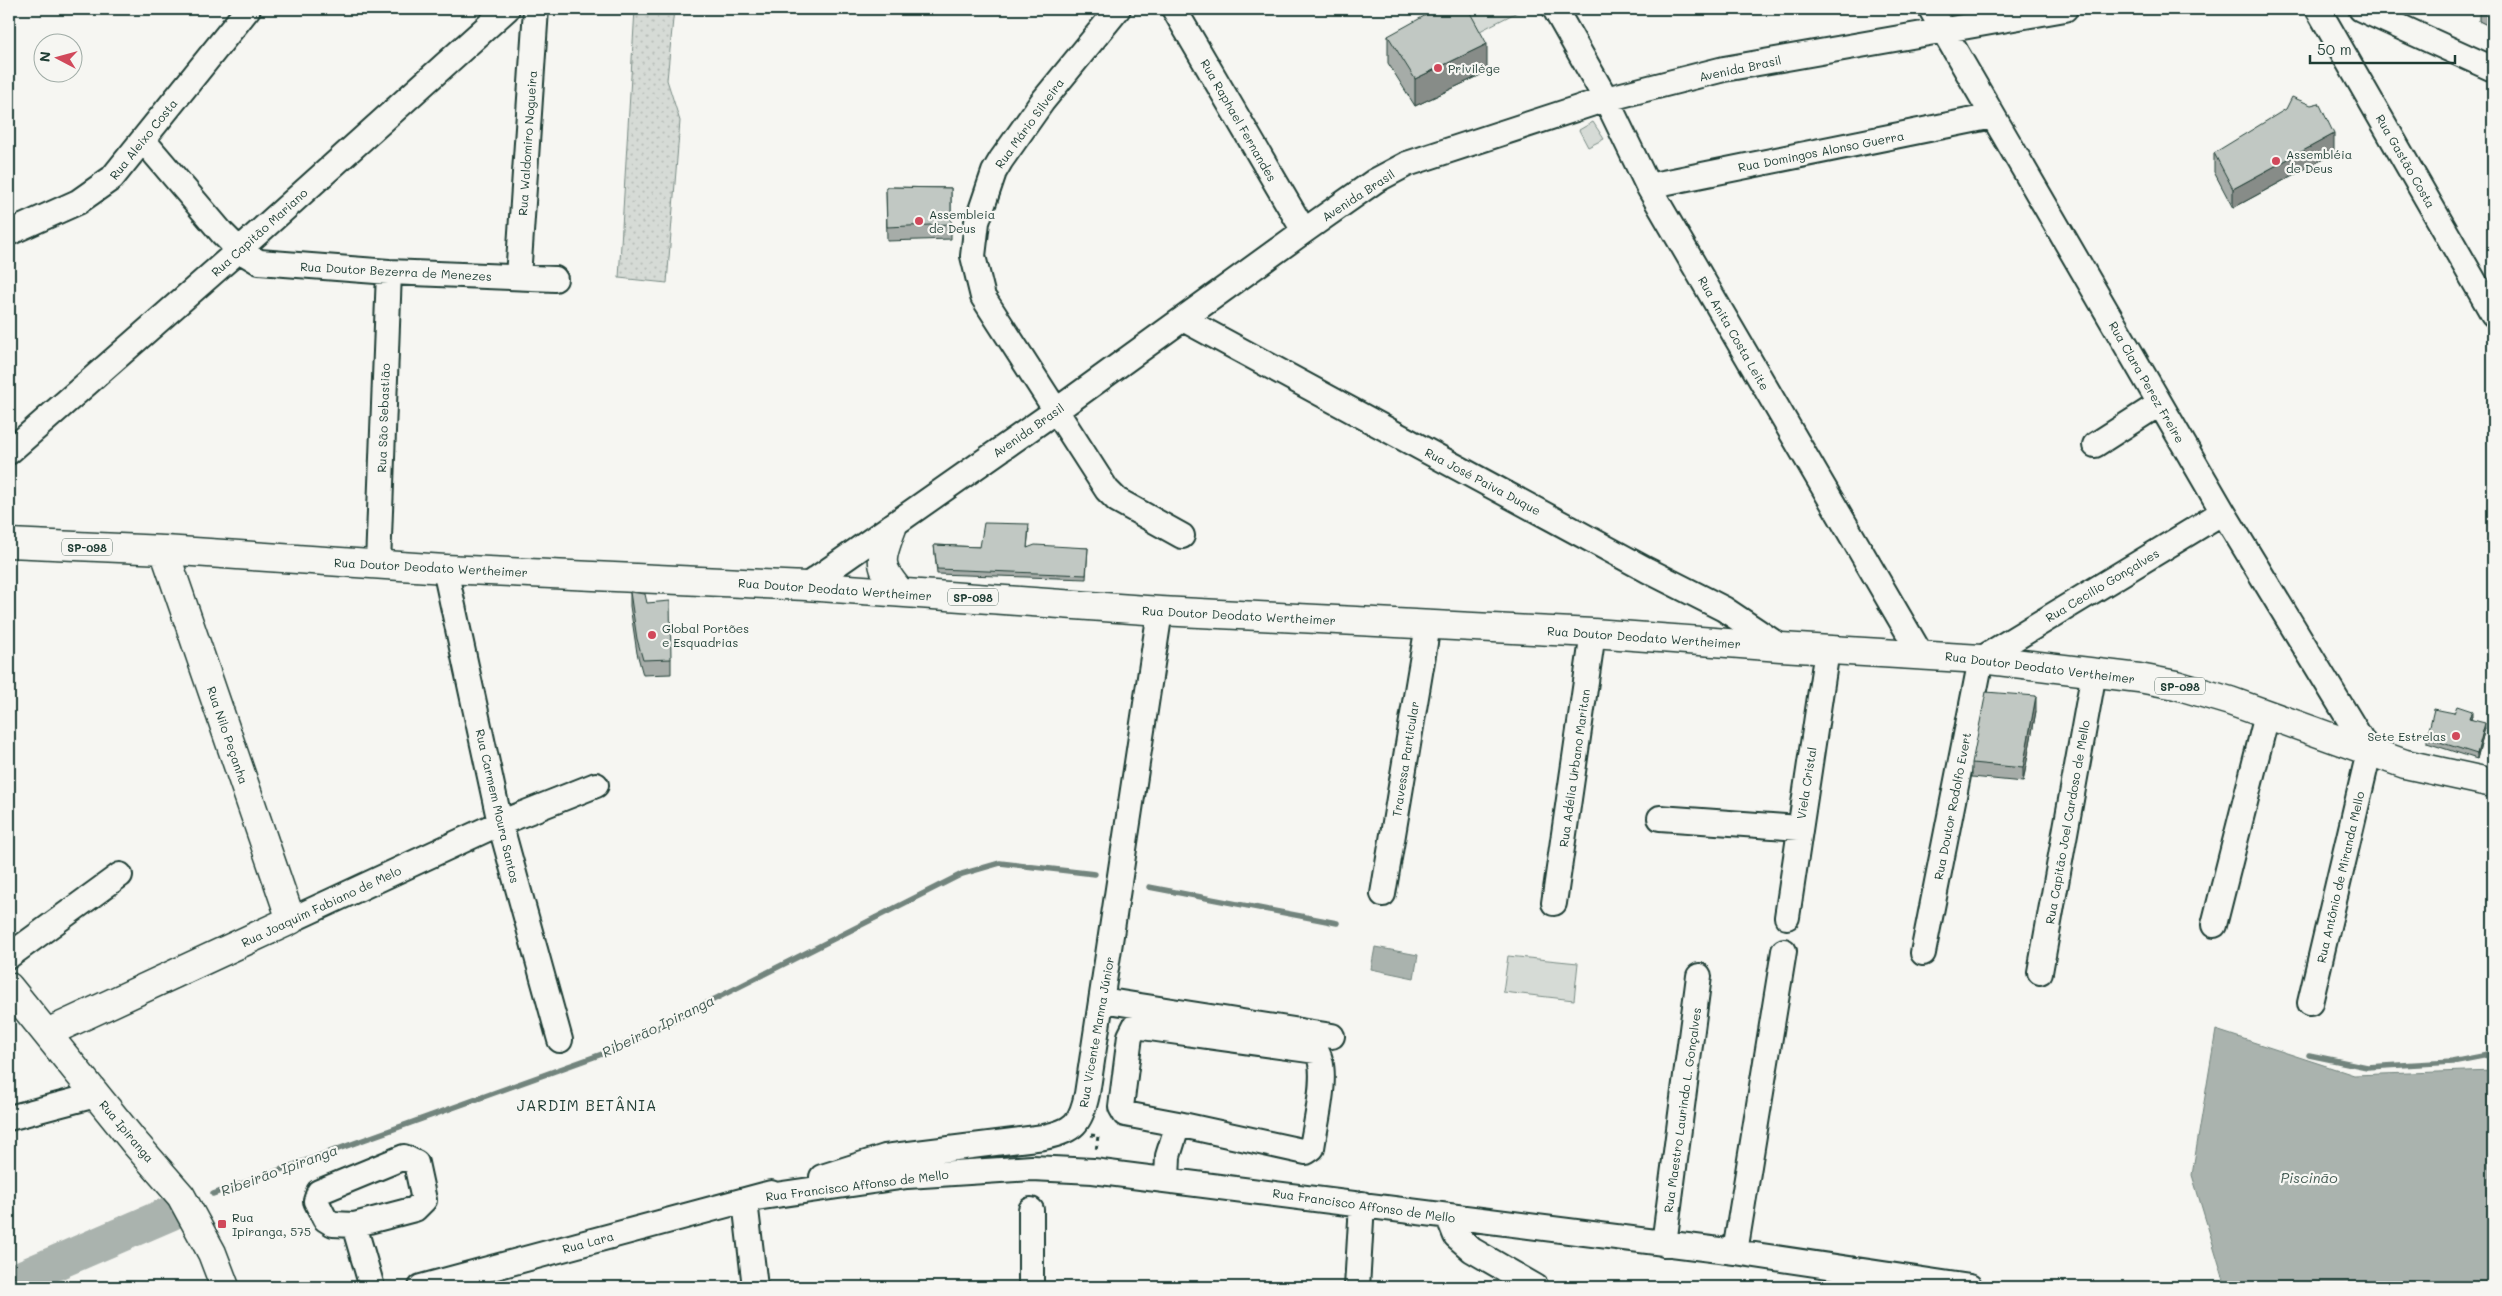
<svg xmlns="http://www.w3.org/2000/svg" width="2502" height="1296" font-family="Mali,sans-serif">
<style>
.grass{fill:url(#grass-dots);stroke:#7a8c85}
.green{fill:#d6dbd6;stroke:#7a8c85}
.water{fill:#aab3ae;stroke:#72847d}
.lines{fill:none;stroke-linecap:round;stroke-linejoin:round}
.stream{stroke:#72847d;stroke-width:5.5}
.river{stroke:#aab3ae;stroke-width:35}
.minor-casing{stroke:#1f3d34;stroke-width:28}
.major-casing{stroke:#1f3d34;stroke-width:31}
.path{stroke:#1f3d34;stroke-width:3;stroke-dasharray:4 4;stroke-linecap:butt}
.minor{stroke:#f6f6f2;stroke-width:24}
.major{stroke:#f6f6f2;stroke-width:28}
.wall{fill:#a6aca8;stroke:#1f3d34}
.shaded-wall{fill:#878c88;stroke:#1f3d34}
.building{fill:#c1c8c3;stroke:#1f3d34}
.poi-dot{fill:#d1495b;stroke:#f6f6f2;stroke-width:2}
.labels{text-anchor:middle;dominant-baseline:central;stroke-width:4.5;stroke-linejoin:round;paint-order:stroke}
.shield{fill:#f6f6f2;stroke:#60746d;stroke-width:1}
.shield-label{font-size:11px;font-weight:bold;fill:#1f3d34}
.poi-label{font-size:12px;fill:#1f3d34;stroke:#f6f6f2;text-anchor:start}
.street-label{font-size:12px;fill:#1f3d34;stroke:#f6f6f2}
.water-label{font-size:14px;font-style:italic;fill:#425a52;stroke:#f6f6f2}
.quarter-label{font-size:15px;letter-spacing:1px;fill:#1f3d34;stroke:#f6f6f2}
</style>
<defs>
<pattern id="grass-dots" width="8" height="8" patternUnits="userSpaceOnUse" patternTransform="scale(1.25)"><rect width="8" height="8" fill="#d6dbd6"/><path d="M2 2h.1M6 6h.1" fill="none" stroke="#b7bdb8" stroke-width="1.8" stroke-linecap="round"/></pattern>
</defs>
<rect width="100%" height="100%" fill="#f6f6f2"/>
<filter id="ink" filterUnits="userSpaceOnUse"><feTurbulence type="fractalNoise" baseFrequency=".02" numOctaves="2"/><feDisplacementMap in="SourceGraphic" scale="10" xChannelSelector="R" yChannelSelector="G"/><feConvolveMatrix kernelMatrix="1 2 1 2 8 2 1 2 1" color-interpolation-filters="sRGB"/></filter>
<g filter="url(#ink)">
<!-- grass -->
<path class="grass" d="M635,9H674L667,80L680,121L667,283L619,278Z"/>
<!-- green -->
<path class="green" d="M1462,9H1521V10L1476,33Z
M1593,122L1604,139L1588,147L1579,130Z
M1508,956L1578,963L1574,1000L1503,992Z"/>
<!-- water -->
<path class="water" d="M1375,947L1418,955L1414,978L1371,969Z
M2216,1030L2354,1075L2493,1070V1287H2226L2192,1175Z"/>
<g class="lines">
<!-- stream -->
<path class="stream" d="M1149,887L1337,923
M2309,1055L2367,1067L2452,1062L2493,1054
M213,1194L616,1049L962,874L1000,863L1095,874"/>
<!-- river -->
<path class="river" d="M9,1283L171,1213"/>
<!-- minor casing -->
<g class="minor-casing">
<path id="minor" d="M1118,9L1042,102L1001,160L994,172L977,222L973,256L983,297L1107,490L1117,500L1182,536
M1174,9L1304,231
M1555,9L1606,99L1648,186L1920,653
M1931,9L2223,512L2369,752L2310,1003
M2318,9L2493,314
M2361,9L2493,69
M143,140L222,233L239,250L259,262L389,272L555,279
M1648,186L1993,116
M9,233L78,202L112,178L248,9
M518,277L536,9
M1183,319L1647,570L1724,609L1781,647
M2095,445L2159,404
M9,452L239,250L507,9
M378,564L389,272
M445,569L500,823L560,1040
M806,586L1057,410L1304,231L1375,181L1407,164L1606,99L1724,69L2065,9
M1660,818L1799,828
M1383,894L1428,625
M1554,903L1593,633
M1787,917L1827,650
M291,920L500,823L596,785
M2214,925L2267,715
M1923,953L1981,659L2223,512
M9,956L120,875
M2040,972L2094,672
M1102,1000L1332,1036
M9,1118L96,1095
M404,1157L416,1163L424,1200L415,1209L354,1225L333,1224L325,1219L316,1201L319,1192Z
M822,1177L885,1157L1044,1137C1074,1131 1081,1123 1087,1094L1160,611
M1167,1180L1168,1156L1178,1124L1125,1114L1121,1107L1130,1036L1135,1026L1316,1051C1330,1069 1315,1125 1312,1148L1306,1152L1178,1124
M756,1198L907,1176L1032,1168L1093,1171L1735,1252L1970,1287
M745,1201L755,1287
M1448,1216L1456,1236L1472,1250L1536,1287
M354,1225L372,1287
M1664,1244L1699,976
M1735,1252L1784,951
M421,1287L771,1193
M1031,1287V1210
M1357,1287L1362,1204"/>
</g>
<!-- major casing -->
<g class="major-casing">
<path id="major" d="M892,528C880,560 877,565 900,592
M9,543L164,550L445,569L806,586L1160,611L1593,633L1781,647L1981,659L2139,678L2176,685L2230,701L2405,764L2493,783
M9,987L135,1143L181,1196L212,1253L225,1287
M47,1033L291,920L164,550"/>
</g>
<!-- path -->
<path class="path" d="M1091,1135L1098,1136L1096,1151"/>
<!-- minor -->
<use href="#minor" class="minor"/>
<!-- major -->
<use href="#major" class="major"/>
</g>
<!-- wall -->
<path class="wall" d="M2479,9H2493V28L2479,21Z
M1388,36L1487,72L1415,106L1388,63Z
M2214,153H2334L2233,208L2214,172Z
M886,187L951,188V239L887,241Z
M1029,529L1027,548H1088L1086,579L937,574L934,545L980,547Z
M630,592L647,603L671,659V674L643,675L637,653L630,606Z
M2036,711L2023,782L1972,777V763Z
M2454,713L2472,716L2471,719L2485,728L2477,759L2427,743V738Z"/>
<!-- shaded-wall -->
<path class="shaded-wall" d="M1487,44V72L1415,106V79Z
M2334,134V153L2233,208V189Z
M2036,696V711L2023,782V768Z
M2472,711V716L2469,724V719Z
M2485,723V728L2477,759V754Z"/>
<!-- building -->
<path class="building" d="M1437,9H1468L1487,44L1415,79L1388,36Z
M2292,97L2311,105L2319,103L2334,134L2233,189L2214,153L2286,109Z
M886,187L951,188V224L887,227Z
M984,523L1029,524L1027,548L1035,545L1088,548L1086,575L937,569L934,545L980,547Z
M630,592L645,594L647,603L670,601L671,659L643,660L637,639Z
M1986,692L2036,696L2023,768L1972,763Z
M2457,706L2472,711L2469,719L2485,723L2477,754L2427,738L2434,709L2454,713Z"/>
</g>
<!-- markers -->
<g class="poi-dot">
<circle cx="1438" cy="68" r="5"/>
<circle cx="2276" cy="161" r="5"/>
<circle cx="919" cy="221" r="5"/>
<circle cx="652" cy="635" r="5"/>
<circle cx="2456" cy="736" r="5"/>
<rect x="217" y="1219" width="10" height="10" rx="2.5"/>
</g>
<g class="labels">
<!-- shield labels -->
<g class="shield">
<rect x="62" y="538.5" width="50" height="17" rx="4"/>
<rect x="948" y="588.5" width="50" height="17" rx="4"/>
<rect x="2155" y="677.5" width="50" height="17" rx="4"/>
</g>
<g class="shield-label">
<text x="87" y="547">SP-098</text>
<text x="973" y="597">SP-098</text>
<text x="2180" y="686">SP-098</text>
</g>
<!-- poi labels -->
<g class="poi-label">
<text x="1448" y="68">Privilège</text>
<text x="2286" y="154">Assembléia<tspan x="2286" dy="14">de Deus</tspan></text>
<text x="929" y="214">Assembleia<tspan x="929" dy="14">de Deus</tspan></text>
<text x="662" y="628">Global Portões<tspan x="662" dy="14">e Esquadrias</tspan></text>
<text x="2446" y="736" text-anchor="end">Sete Estrelas</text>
<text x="232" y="1217">Rua<tspan x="232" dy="14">Ipiranga, 575</tspan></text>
</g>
<!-- street labels -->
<g class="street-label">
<text transform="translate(1740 68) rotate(-12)">Avenida Brasil</text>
<text transform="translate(1239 120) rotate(60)">Rua Raphael Fernandes</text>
<text transform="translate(1029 123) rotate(-54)">Rua Mário Silveira</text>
<text transform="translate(143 139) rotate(-51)">Rua Aleixo Costa</text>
<text transform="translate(527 143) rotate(-86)">Rua Waldomiro Nogueira</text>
<text transform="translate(1821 151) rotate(-11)">Rua Domingos Alonso Guerra</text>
<text transform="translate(2406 161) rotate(60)">Rua Gastão Costa</text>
<text transform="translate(1358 195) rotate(-33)">Avenida Brasil</text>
<text transform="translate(259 232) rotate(-42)">Rua Capitão Mariano</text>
<text transform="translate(396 271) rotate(3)">Rua Doutor Bezerra de Menezes</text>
<text transform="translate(1734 333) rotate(60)">Rua Anita Costa Leite</text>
<text transform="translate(2147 382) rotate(60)">Rua Clara Perez Freire</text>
<text transform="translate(383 418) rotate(-88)">Rua São Sebastião</text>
<text transform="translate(1028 430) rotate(-35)">Avenida Brasil</text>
<text transform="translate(1483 481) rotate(28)">Rua José Paiva Duque</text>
<text transform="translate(431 567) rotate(3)">Rua Doutor Deodato Wertheimer</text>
<text transform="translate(2102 585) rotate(-31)">Rua Cecílio Gonçalves</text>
<text transform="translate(835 589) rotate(4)">Rua Doutor Deodato Wertheimer</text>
<text transform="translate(1239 615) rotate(3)">Rua Doutor Deodato Wertheimer</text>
<text transform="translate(1644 637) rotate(4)">Rua Doutor Deodato Wertheimer</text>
<text transform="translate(2040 667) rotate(7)">Rua Doutor Deodato Vertheimer</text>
<text transform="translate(228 735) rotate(71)">Rua Nilo Peçanha</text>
<text transform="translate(1405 759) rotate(-81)">Travessa Particular</text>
<text transform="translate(1574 768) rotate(-82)">Rua Adélia Urbano Maritan</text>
<text transform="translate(1806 783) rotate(-81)">Viela Cristal</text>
<text transform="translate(498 806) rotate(77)">Rua Carmem Moura Santos</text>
<text transform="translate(1952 806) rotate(-79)">Rua Doutor Rodolfo Evert</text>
<text transform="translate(2067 822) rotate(-80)">Rua Capitão Joel Cardoso de Mello</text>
<text transform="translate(2340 877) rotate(-77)">Rua Antônio de Miranda Mello</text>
<text transform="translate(321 906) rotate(-25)">Rua Joaquim Fabiano de Melo</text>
<text transform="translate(1096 1032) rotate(-80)">Rua Vicente Manna Júnior</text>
<text transform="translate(1682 1110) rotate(-82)">Rua Maestro Laurindo L. Gonçalves</text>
<text transform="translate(127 1131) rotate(50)">Rua Ipiranga</text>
<text transform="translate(857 1185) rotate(-7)">Rua Francisco Affonso de Mello</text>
<text transform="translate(1364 1205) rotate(8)">Rua Francisco Affonso de Mello</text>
<text transform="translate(588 1242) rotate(-15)">Rua Lara</text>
</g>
<!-- water labels -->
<g class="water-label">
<text transform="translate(658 1026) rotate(-26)">Ribeirão Ipiranga</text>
<text transform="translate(279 1170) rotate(-20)">Ribeirão Ipiranga</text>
<text x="2309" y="1177">Piscinão</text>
</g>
<!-- quarter labels -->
<g class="quarter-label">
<text x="587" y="1105">JARDIM BETÂNIA</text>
</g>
</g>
<!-- margin -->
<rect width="2502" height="1296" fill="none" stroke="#f6f6f2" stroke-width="30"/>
<rect x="15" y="15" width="2472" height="1266" fill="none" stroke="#1f3d34" stroke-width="2" filter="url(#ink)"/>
<!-- north arrow -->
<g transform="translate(58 58) rotate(276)"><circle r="24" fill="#f6f6f2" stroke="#a0aca6"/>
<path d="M0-4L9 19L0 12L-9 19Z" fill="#d1495b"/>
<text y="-8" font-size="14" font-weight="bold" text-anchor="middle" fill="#1f3d34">N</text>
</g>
<!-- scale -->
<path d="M2310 55v8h145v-8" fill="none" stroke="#1f3d34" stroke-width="2.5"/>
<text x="2317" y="55" font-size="15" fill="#1f3d34" stroke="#f6f6f2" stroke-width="4" paint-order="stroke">50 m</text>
</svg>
